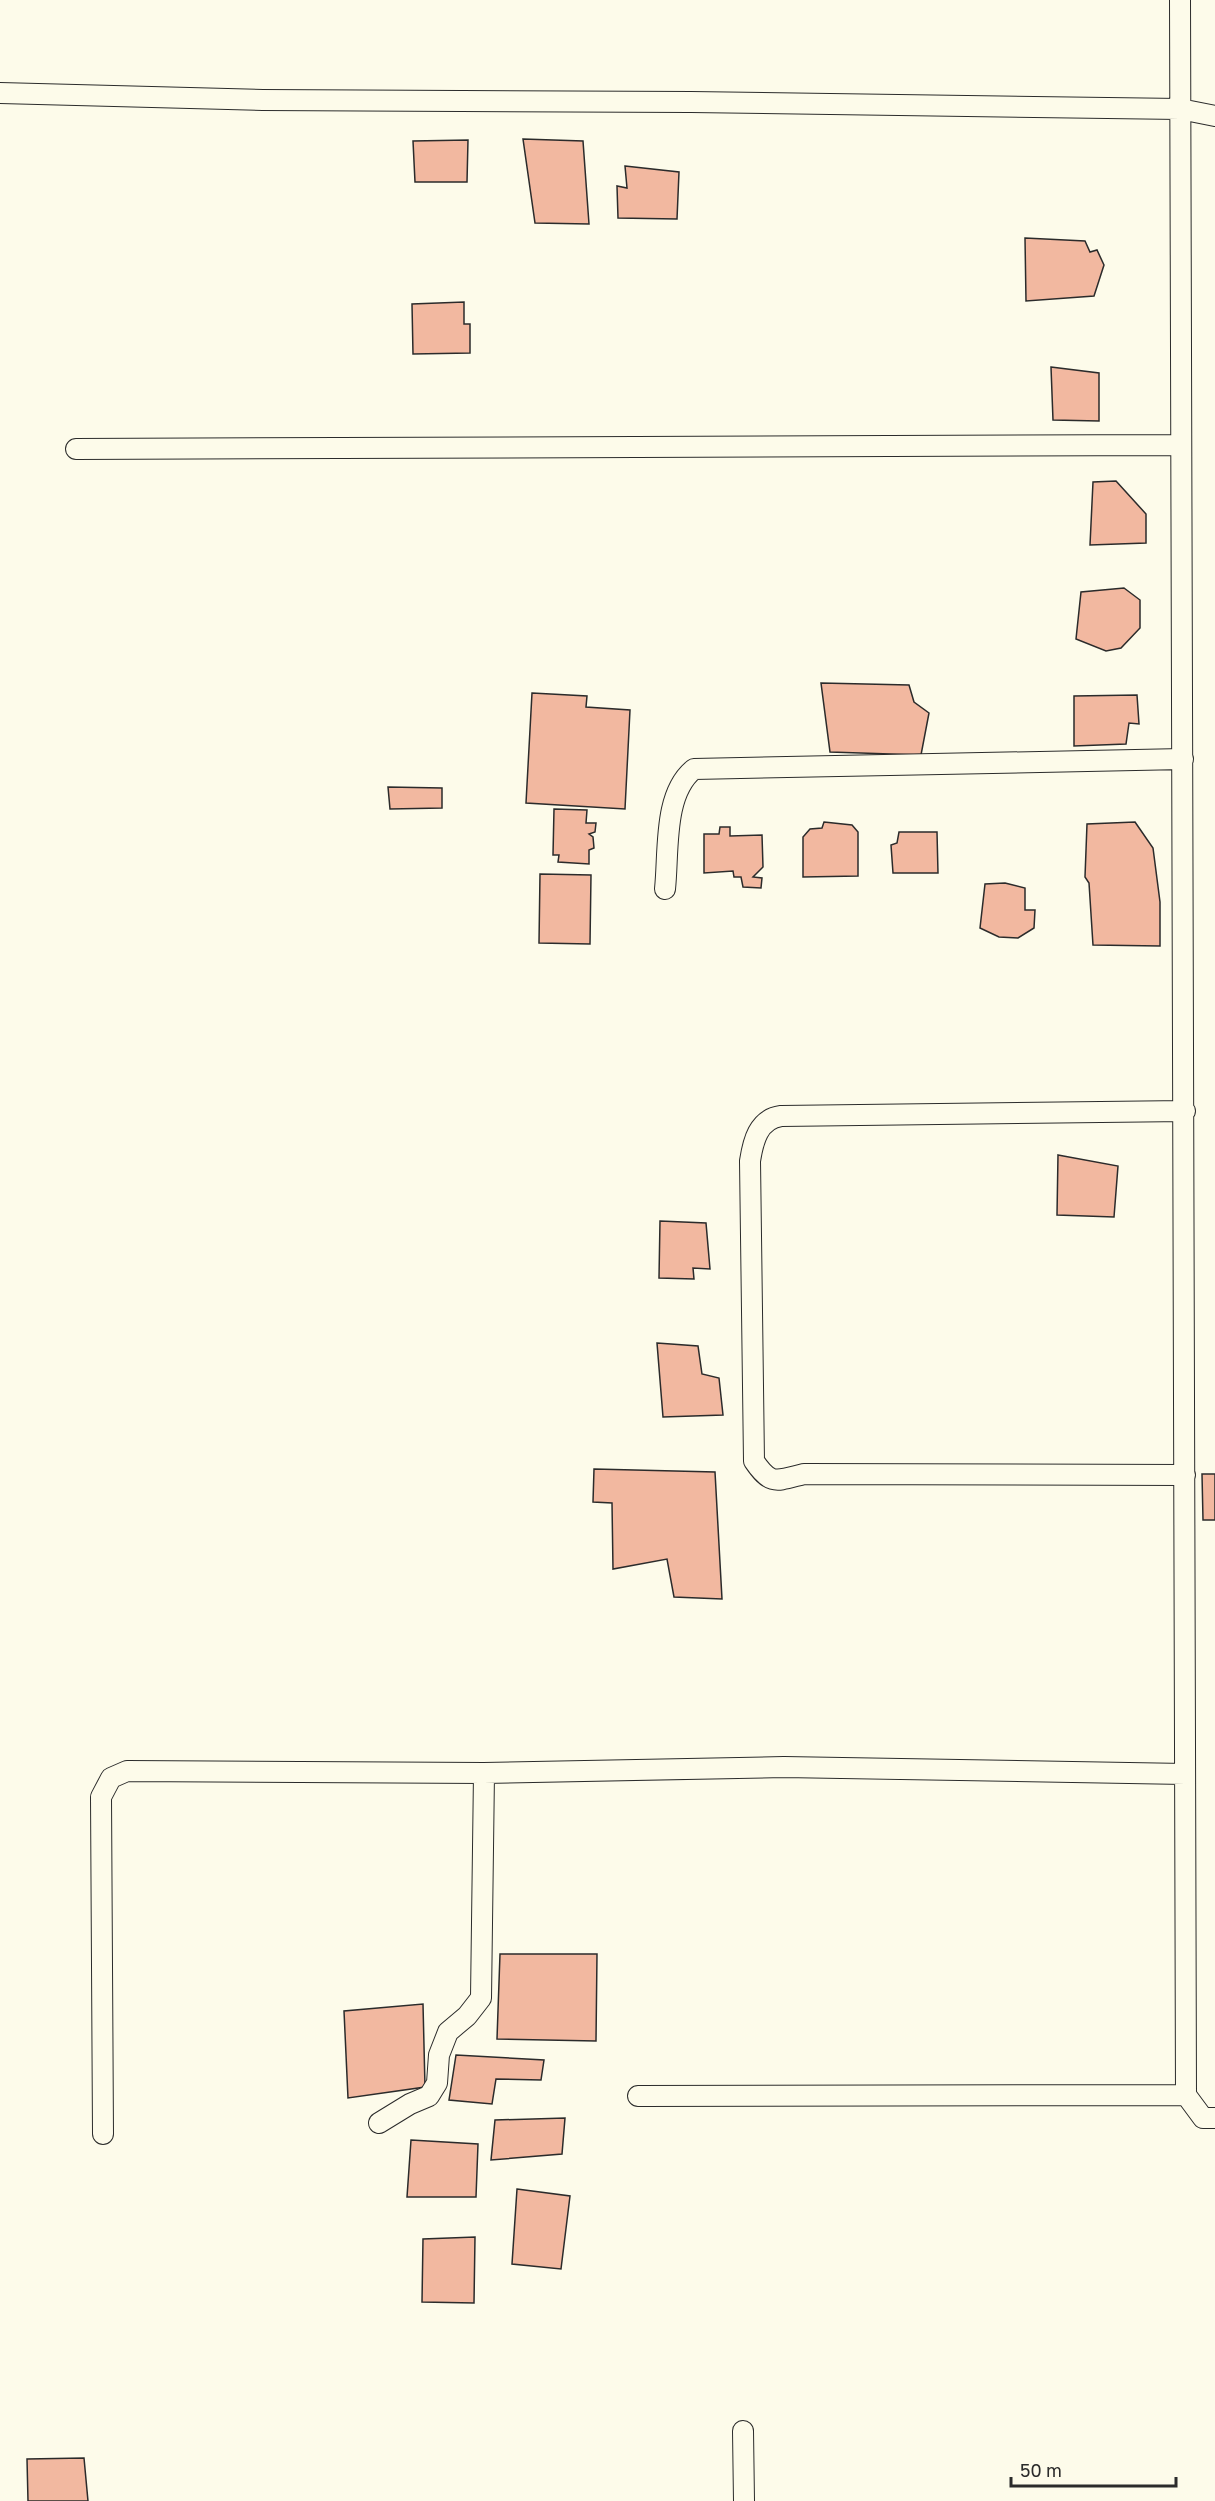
<svg xmlns="http://www.w3.org/2000/svg" width="1215" height="2501" font-family="'Golos Text',sans-serif">
<style>
.building{fill:#f2b8a0;stroke:#2b2b2b;stroke-width:1.5}
.lines{fill:none;stroke-linecap:round;stroke-linejoin:round}
.street-casing{stroke:#2b2b2b;stroke-width:22}
.street{stroke:#fdfbea;stroke-width:20}
</style>
<rect width="100%" height="100%" fill="#fdfbea"/>
<!-- building -->
<path class="building" d="M523,139L583,141L589,224L535,223Z
M468,140L467,182H415L413,141Z
M625,166L679,172L677,219L618,218L617,186L627,188Z
M1025,238L1085,241L1090,252L1097,250L1104,265L1094,296L1026,301Z
M464,302V324H470V353L413,354L412,304Z
M1051,367L1099,373V421L1053,420Z
M1116,481L1146,514V543L1090,545L1093,482Z
M1124,588L1140,600V628L1121,648L1106,651L1076,639L1081,592Z
M821,683L909,685L914,702L929,713L921,755L830,752Z
M532,693L587,696L586,707L630,710L625,809L526,803Z
M1137,695L1139,724L1129,723L1126,744L1074,746V696Z
M388,787L442,788V808L390,809Z
M554,809L587,810L586,823H596L595,832L589,834L593,837L594,848L589,850V864L558,862L559,855H553Z
M824,822L852,825L858,832V876L803,877V837L810,829L822,828Z
M1135,822L1153,848L1160,902V946L1093,945L1089,883L1085,877L1087,824Z
M720,827H730V836L762,835L763,867L753,877L762,878L761,888L743,887L741,877H734L733,871L704,873V834H719Z
M899,832H937L938,873H893L891,845L897,843Z
M540,874L591,875L590,944L539,943Z
M1005,883L1025,888V910H1035L1034,928L1018,938L999,937L980,928L985,884Z
M1058,1155L1118,1166L1114,1217L1057,1215Z
M660,1221L706,1223L710,1269L693,1268L694,1279L659,1278Z
M657,1343L698,1346L702,1374L719,1378L723,1415L663,1417Z
M594,1469L715,1472L722,1599L674,1597L667,1559L613,1569L612,1503L593,1502Z
M1202,1474H1215V1520H1203Z
M500,1954H597L596,2041L497,2039Z
M423,2004L425,2087L348,2098L344,2011Z
M456,2055L544,2060L541,2080L496,2079L492,2104L449,2100Z
M565,2118L562,2154L491,2160L495,2120Z
M411,2140L478,2144L476,2197H407Z
M517,2189L570,2196L561,2269L512,2264Z
M475,2237L474,2303L422,2302L423,2239Z
M84,2458L88,2501H28L27,2459Z"/>
<g class="lines">
<!-- street casing -->
<g class="street-casing">
<path id="street" d="M1180,0L1186,2095L1203,2118H1215
M0,93L263,100L691,102L1180,109L1215,116
M76,449L1180,445
M665,889C669,851 663,794 694,769L1183,759
M1185,1111L781,1116C758,1119 753,1142 750,1161L754,1461C771,1486 776,1481 804,1474L1185,1475
M638,2096L1186,2095
M379,2123L410,2104L429,2096L437,2083L439,2055L448,2032L467,2016L481,1998L484,1773
M103,2134L101,1797L111,1778L127,1771L484,1773L784,1767L1185,1774
M743,2431L744,2501"/>
</g>
<!-- street -->
<use href="#street" class="street"/>
</g>
<!-- scale -->
<path d="M1011 2477v9h165v-9" fill="none" stroke="#2b2b2b" stroke-width="3"/>
<text x="1020" y="2477" font-size="18" fill="#2b2b2b" stroke="#fdfbea" stroke-width="4.5" paint-order="stroke">50 m</text>
</svg>
